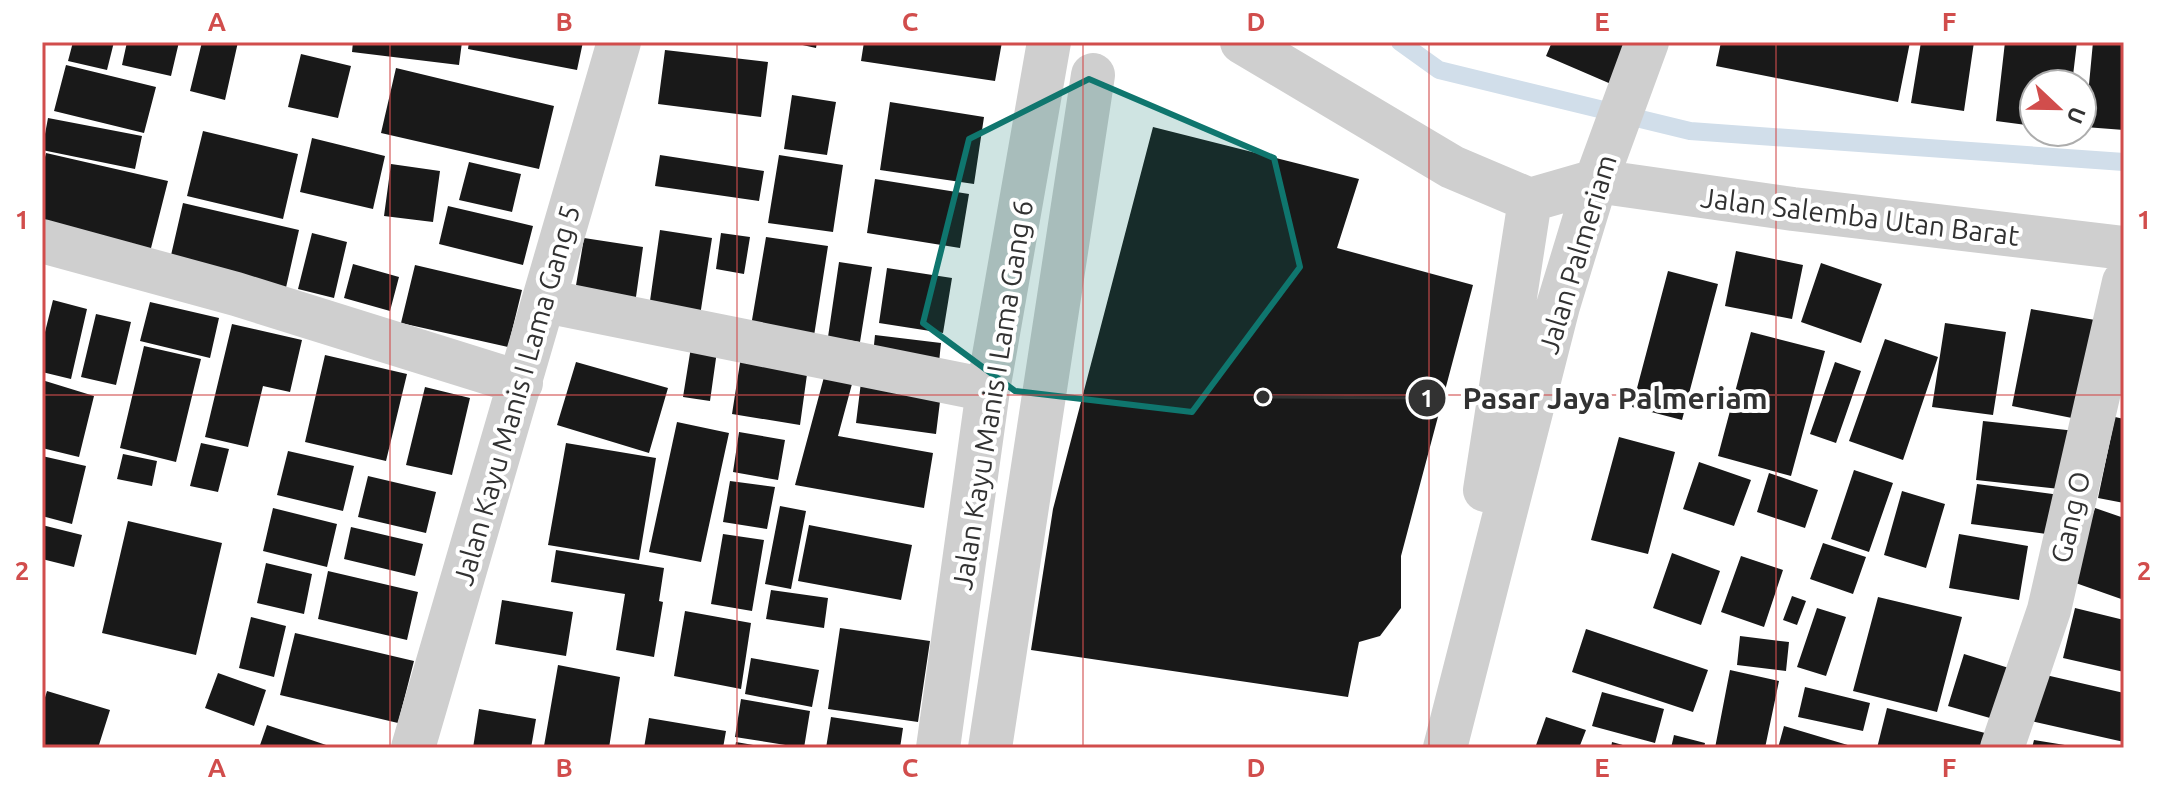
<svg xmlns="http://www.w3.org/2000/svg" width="2166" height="790" font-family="Ubuntu,sans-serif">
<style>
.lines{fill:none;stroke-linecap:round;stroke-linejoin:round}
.stream{stroke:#d1deea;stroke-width:18}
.building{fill:#191919}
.minor{stroke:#cfcfcf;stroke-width:44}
.marked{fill:#0f766e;fill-opacity:0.2;stroke:#0f766e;stroke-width:6;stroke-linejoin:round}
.grid{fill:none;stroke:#d14d4c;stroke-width:2;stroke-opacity:0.55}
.labels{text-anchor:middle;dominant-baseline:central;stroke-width:8;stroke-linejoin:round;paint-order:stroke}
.street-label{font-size:28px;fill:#323232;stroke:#fff}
.leader{fill:none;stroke:#323232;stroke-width:3}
.callout-dot{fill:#323232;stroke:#fff;stroke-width:3}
.mark-label{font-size:24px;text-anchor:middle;font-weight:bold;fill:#fff}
.callout-label{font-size:30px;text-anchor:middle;font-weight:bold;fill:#323232;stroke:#fff;stroke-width:8;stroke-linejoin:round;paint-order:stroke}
.neatline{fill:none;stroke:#d14d4c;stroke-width:3}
.grid-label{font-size:26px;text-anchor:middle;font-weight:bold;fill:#d14d4c}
</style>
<rect width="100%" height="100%" fill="#fff"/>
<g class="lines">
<!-- stream -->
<path class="stream" d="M1400,42L1439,70L1690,131L2124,162"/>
</g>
<!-- building -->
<path class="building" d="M73,42H114L107,70L68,61Z
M127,42H179L171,76L122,65Z
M202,42H238L225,100L190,91Z
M353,42H462L459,65L352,52Z
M469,42H583L577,70L468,49Z
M789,42H817L816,48Z
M864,42H1002L995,81L861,61Z
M1552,42H1639L1618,87L1546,56Z
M1721,42H1910L1898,102L1716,66Z
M1921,42H1974L1964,111L1911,103Z
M2005,42H2077L2072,84H2034V126L1996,121Z
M2093,42H2124V130L2085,127Z
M665,50L768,62L761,117L658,104Z
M301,54L351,66L338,118L288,107Z
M66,65L156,87L144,133L54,111Z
M396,68L554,106L539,169L381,133Z
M792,95L836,102L827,155L784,149Z
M890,102L984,117L974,184L880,170Z
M48,118L142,136L135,169L42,150Z
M1153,127L1359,179L1337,248L1473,285L1401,556V608L1380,636L1359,642L1348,697L1031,650L1053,509Z
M203,131L298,154L283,219L187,196Z
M312,138L385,156L373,209L300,192Z
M46,153L168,181L148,260L42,236V169Z
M660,155L764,171L759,201L655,186Z
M779,155L843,165L833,232L768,223Z
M469,162L521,174L512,212L459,200Z
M391,164L440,171L433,222L384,216Z
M875,179L969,194L960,248L867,233Z
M183,203L299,230L285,292L169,264Z
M448,206L533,226L523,265L439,244Z
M660,230L712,238L700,316L649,308Z
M312,233L347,242L334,298L298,289Z
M721,233L750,237L744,274L716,269Z
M766,237L828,246L814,336L751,326Z
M584,238L643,247L634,311L573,303Z
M1736,251L1803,265L1792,319L1725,306Z
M839,262L872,267L860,342L828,337Z
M1821,263L1882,284L1861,343L1801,322Z
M353,264L399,277L390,311L344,298Z
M415,265L522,290L508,347L401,323Z
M887,268L952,278L943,333L879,323Z
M1668,271L1718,284L1682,420L1632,407Z
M53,300L87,309L71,379L42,372V344Z
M150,302L219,318L210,358L140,341Z
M2031,309L2101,321L2082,420L2012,406Z
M96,314L131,322L116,385L81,377Z
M1945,323L2006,332L1993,415L1932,407Z
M232,324L302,340L290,392L263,386L248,447L205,437Z
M1751,332L1825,351L1791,476L1718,456Z
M875,335L941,343L938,372L872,364Z
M1885,339L1938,357L1903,460L1849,441Z
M144,346L201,359L176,462L120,448Z
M691,347L717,351L710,401L683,397Z
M742,350L809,360L800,425L732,414Z
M325,355L407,374L386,461L305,442Z
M576,362L668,388L649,453L557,425Z
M1835,362L1861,371L1836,443L1810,434Z
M862,374L942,385L936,434L856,423Z
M824,377L852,384L838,436L933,453L924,508L795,485Z
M42,380L94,396L79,457L42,448Z
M425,387L470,398L452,475L406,465Z
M2115,417L2124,419V503L2098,498Z
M1983,421L2076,431L2069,490L1976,480Z
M677,422L729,433L701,562L649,552Z
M739,432L785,440L778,480L733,472Z
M1619,437L1675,452L1648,554L1591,540Z
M201,443L229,449L218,492L190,486Z
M566,443L656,458L639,560L548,545Z
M288,451L354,466L343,511L277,495Z
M123,454L157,461L152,486L117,479Z
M42,456L86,466L72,524L42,516Z
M1699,462L1751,480L1734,526L1683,509Z
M1854,470L1893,483L1869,552L1831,539Z
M1769,473L1818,490L1805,528L1757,512Z
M368,476L436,492L426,533L358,517Z
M730,481L775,487L767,529L723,522Z
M1977,484L2060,495L2054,535L1971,524Z
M1902,491L1945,504L1926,568L1884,555Z
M780,506L806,511L791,589L765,584Z
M273,508L337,524L327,567L263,551Z
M2095,508L2124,518V600L2070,581Z
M128,521L222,543L196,655L102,633Z
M42,525L82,535L74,567L42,559Z
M809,525L912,545L901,600L798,581Z
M351,527L423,544L415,576L344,559Z
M723,534L764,540L752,611L711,604Z
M1959,534L2028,546L2019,600L1949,588Z
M1823,543L1866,557L1853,594L1810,579Z
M556,550L664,568L659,601L663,602L654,657L616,650L625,594L551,582Z
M1672,553L1720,571L1701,625L1653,608Z
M1741,556L1783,570L1764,627L1721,612Z
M266,563L312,574L304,614L257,603Z
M328,571L418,592L407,640L318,619Z
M771,590L828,598L824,628L766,619Z
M1792,596L1806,601L1797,625L1783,620Z
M1878,597L1962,617L1937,712L1853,691Z
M502,600L573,612L566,656L495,644Z
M1817,608L1846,617L1826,676L1797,667Z
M2075,608L2124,620V672L2063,658Z
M685,611L751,623L741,689L674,676Z
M251,617L286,626L274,677L239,668Z
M840,628L930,641L918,722L828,709Z
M1586,629L1708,670L1693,712L1572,672Z
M295,633L414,661L398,723L280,695Z
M1740,636L1789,642L1786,671L1737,665Z
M1964,654L2012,669L1997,720L1948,706Z
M751,658L819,670L812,707L745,694Z
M558,665L620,677L609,748L544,746Z
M1730,670L1779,681L1765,748H1715Z
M218,673L266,690L254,726L205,708Z
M2037,673L2124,693V742L2026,720Z
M1805,687L1870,703L1863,731L1798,717Z
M47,691L110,710L98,748H42V707Z
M1602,692L1664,709L1655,743L1592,726Z
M741,699L810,711L804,748L735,737Z
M1887,708L1993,735L1989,748H1877Z
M479,709L536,719L531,748H473Z
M831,717L903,728L900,748H826Z
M1546,717L1586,730L1579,748H1535Z
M649,718L726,731L723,748H644Z
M267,725L332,747V748H259Z
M1784,726L1851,746L1850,748H1778Z
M1674,735L1705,743L1704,748H1671Z
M2034,740L2071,746V748H2032Z
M736,742L759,746V748H735Z
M1612,742L1630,747V748H1611Z"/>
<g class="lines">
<!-- minor -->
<path class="minor" d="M1242,42L1452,167L1530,200L1596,181L1793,209L2124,248
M42,241L236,294L521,383
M545,301L988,390
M1485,490L1530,200
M413,748L619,42
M938,748L988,390L1049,42
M990,748L1093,75
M1445,748L1558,306L1596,181L1647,42
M2002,748L2049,610L2124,282"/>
</g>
<!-- marked area -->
<path class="marked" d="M1089,79L1274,158L1300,267L1192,412L1015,391L923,323L969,139Z"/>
<!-- grid -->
<path class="grid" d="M390,42V748M737,42V748M1083,42V748M1429,42V748M1776,42V748M42,395H2124"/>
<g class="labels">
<!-- street labels -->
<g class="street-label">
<text transform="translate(1860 216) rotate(7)">Jalan Salemba Utan Barat</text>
<text transform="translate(1577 254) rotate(-73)">Jalan Palmeriam</text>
<text transform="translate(516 395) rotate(-74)">Jalan Kayu Manis I Lama Gang 5</text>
<text transform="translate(992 395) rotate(-81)">Jalan Kayu Manis I Lama Gang 6</text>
<text transform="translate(2070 517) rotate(-77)">Gang O</text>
</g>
</g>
<!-- callouts -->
<path class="leader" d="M1263 397L1427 398"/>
<g class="callout-dot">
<circle cx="1263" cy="397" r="8"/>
<circle cx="1427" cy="398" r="20"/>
</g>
<g class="mark-label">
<text x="1427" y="407">1</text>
</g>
<g class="callout-label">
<text x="1615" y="409">Pasar Jaya Palmeriam</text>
</g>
<!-- border -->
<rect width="2166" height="790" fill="none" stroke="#ffffff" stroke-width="88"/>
<!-- north arrow -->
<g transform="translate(2058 108) rotate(112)"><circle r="38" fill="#ffffff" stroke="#adadad" stroke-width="2"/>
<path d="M0-6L14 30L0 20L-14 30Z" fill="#d14d4c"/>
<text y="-12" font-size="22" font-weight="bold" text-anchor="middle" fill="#323232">U</text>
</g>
<rect x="44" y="44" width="2078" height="702" class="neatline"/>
<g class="grid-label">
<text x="217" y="31">A</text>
<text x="564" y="31">B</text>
<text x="910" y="31">C</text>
<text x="1256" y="31">D</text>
<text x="1602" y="31">E</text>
<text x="1949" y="31">F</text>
<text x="22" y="229">1</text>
<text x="2144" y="229">1</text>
<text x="22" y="580">2</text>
<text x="2144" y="580">2</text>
<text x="217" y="777">A</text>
<text x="564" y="777">B</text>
<text x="910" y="777">C</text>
<text x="1256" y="777">D</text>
<text x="1602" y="777">E</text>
<text x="1949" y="777">F</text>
</g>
</svg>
